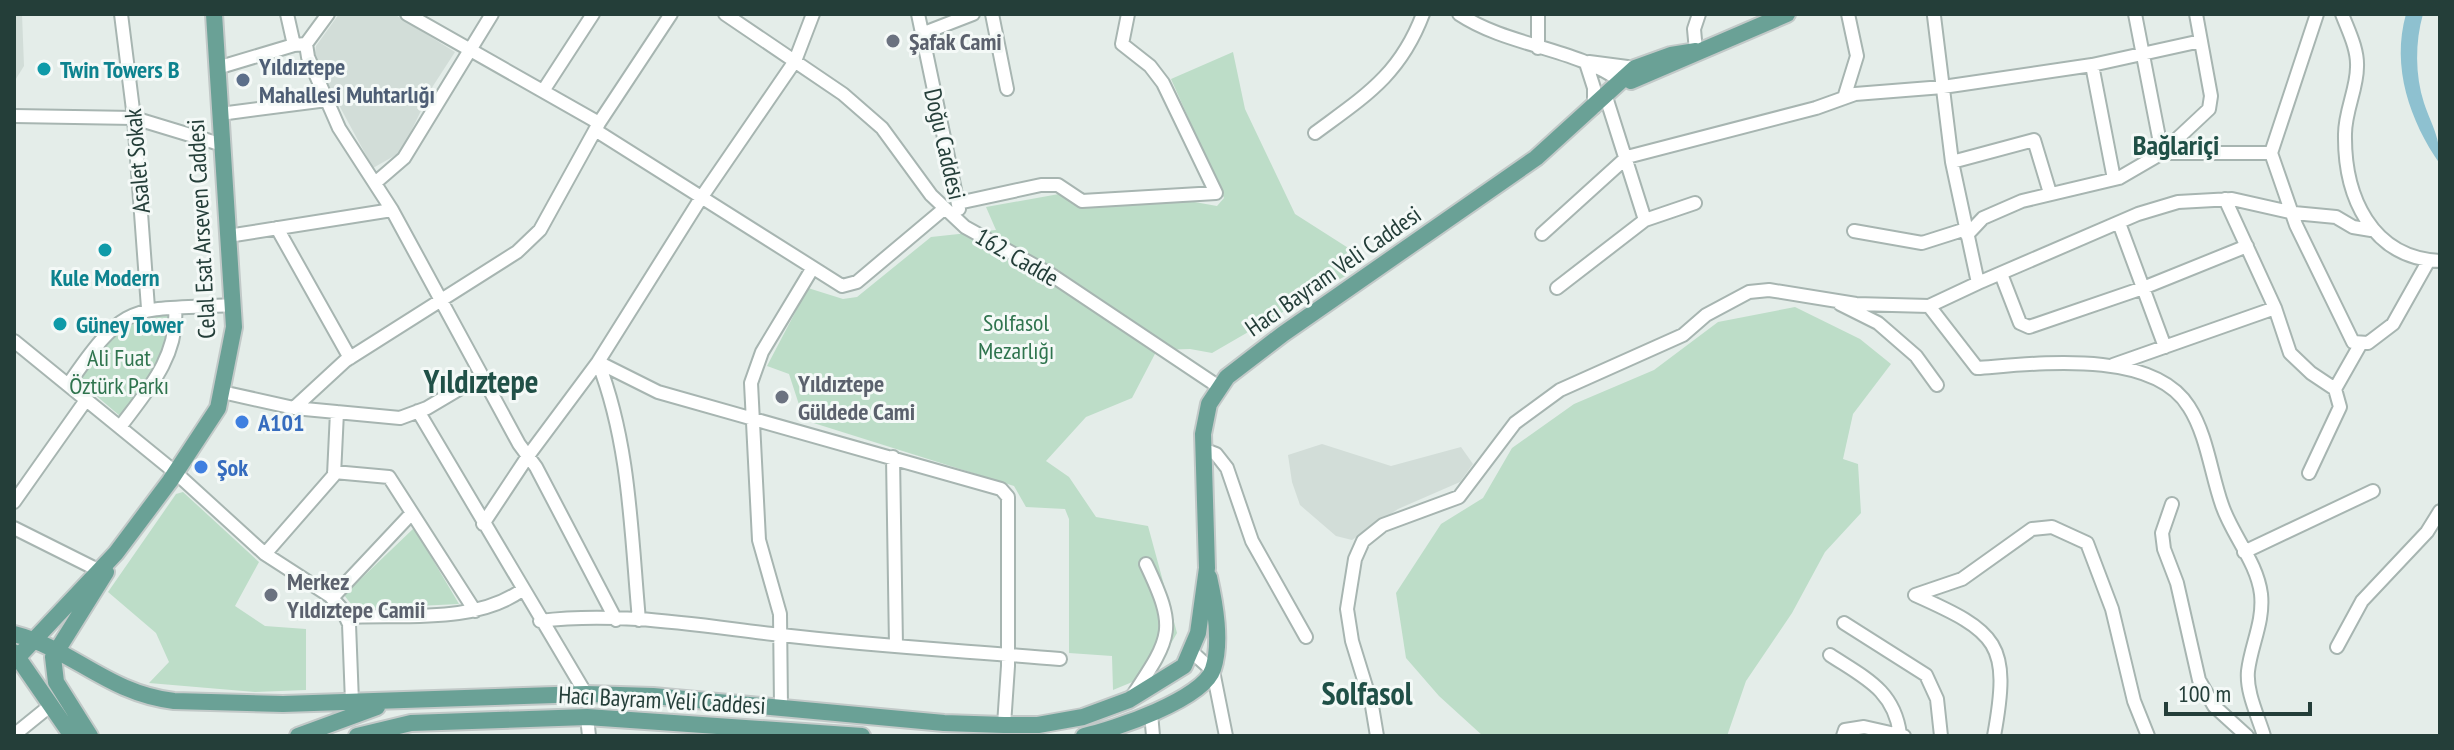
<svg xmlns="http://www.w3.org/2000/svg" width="2454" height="750" font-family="'PT Sans Narrow',sans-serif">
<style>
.built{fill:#d2ddd8}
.green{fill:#bdddc8}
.water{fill:#8ec1d0}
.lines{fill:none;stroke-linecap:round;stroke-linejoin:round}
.minor-casing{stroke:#a7b5b1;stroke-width:16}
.major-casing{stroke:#c2c9c8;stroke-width:20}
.minor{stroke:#fff;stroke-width:12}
.major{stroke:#6aa196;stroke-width:16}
.worship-dot{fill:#6b7280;stroke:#f4f9f7;stroke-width:3}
.culture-dot{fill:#0f9aa8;stroke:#f4f9f7;stroke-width:3}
.service-dot{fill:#5c6f8a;stroke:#f4f9f7;stroke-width:3}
.shop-dot{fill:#3f7fe0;stroke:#f4f9f7;stroke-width:3}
.labels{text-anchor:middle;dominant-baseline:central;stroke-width:6;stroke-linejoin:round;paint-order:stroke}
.worship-label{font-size:24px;font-weight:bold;fill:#5b616d;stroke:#f4f9f7;text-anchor:start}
.service-label{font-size:24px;font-weight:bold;fill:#4e5e75;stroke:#f4f9f7;text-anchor:start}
.culture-label{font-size:24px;font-weight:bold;fill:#0d838f;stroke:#f4f9f7;text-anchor:start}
.street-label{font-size:24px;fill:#243e39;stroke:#f4f9f7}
.park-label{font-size:24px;fill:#2f744e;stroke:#f4f9f7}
.shop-label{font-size:24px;font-weight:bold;fill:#366cbe;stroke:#f4f9f7;text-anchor:start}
.quarter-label{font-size:28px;font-weight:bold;fill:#205047;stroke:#f4f9f7}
.district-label{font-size:32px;font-weight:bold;fill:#205047;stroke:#f4f9f7}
</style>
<rect width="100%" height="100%" fill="#e4ede9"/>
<!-- built -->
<path class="built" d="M14,14H22L24,66L14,82Z
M339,14H394L455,52L433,86L401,152L373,168L314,59L316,46Z
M1322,444L1391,466L1461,447L1473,464L1460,482L1398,509L1352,540L1336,536L1300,505L1292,482L1288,455Z"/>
<!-- green -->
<path class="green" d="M1233,52L1245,109L1295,214L1353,251L1347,275L1212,353L1190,349L1157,350L1132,398L1086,417L1046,461L1069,477L1096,517L1148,526L1177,633L1154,673L1113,690L1112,656L1069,653V519L1065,509L1026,507L1014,486L804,420L789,374L767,366L808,288L843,299L857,297L931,237L996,230L986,207L1059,194L1088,207L1189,201L1217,206L1224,198L1171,79Z
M1795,307L1860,339L1891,364L1853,414L1843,459L1858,464L1861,513L1825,552L1792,613L1746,681L1727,736H1483L1439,696L1406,658L1396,593L1441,524L1483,498L1512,448L1574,404L1654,370L1718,322Z
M170,312L167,350L120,416L79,381L80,376L118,325L128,319Z
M183,492L259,562L235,606L265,626L306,629V690L255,692L149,683L169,662L156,633L108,592L176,494Z
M414,528L459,604L355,609L344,595Z"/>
<!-- water -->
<path class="water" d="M2406,14H2423C2415,42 2415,75 2424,103C2433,129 2440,136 2440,164C2410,121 2391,67 2406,14Z"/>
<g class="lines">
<!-- minor casing -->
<g class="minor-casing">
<path id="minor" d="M121,14L134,118L148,308
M287,14L294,45
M407,14L599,123L671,14
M725,14L843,94L882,128L931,195L965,227L1050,274L1219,387
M918,14L959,209
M992,14L1007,89
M1459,14C1509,47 1574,47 1622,82
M1538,14V48
M2135,14L2162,153H2271
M2317,14L2271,153L2296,225L2353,342L2368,343L2393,324L2429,260
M2342,14C2348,30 2358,49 2357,67C2357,89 2345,111 2345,134C2344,196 2371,258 2440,261
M924,33L973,14
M306,44L308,57L339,128L392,210L519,444L536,467L616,620
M306,44L328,14
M1696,51L1694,29L1699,14
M1589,62L1635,68
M1586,63L1594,88V108
M2092,65L2114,179
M217,68L294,45L306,44
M543,91L593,14
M1844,98L1857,56L1848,14
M220,114L327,100
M14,116L134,118L223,145
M595,130L842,286L857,282L945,208
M1315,133C1365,96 1400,75 1423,14
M1952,162L2034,140L2050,193
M375,183L404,158L492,14
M2225,199L2275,308L2290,353L2311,373L2335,389L2360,345
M958,203L1041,185H1058L1082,201L1216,193L1163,83L1150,66L1122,44L1128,14
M1645,220L1695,203
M2119,223L2165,347
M277,228L350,358
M1854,231L1922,243L1966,229
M1542,234L1627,157L1816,108L1855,94L1943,87L2092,65L2201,41
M1967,235L1983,218L2022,201L2119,178L2162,153L2209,109L2211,96L2196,14
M228,236L392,210
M2001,274L2020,323L2029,327L2143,288L2247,246
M1978,283L2138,214L2178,202L2232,199L2294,213L2336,217L2353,227L2371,230
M1557,288L1645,220L1606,97
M1840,304L1878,323L1916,356L1937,385
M1929,306L1978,283L1952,162L1934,16
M14,341L176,473L265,554L330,596L342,609L349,624L352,702
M598,362L658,392L1001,489L1008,497V666L1004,725
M598,362C630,444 631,533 639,620
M2113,365L2275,308
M68,385C128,297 133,311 233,305
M222,392L294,408L345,361L517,252L540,230L599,123
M294,408L400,418L427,408L481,376
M418,411L586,694
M120,427C147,391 179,356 175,308
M1203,449L1216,454L1227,468L1252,541L1306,637
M893,457L896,646
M334,472L389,477L475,611
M2309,473L2340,407L2335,389
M14,502L86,400
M2172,504L2162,533L2164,549L2177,583L2199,680L2214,706L2247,736
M483,524L528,456L598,362L701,198L795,61L813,14
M14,528L98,570
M2244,552L2373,491
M265,554L334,475L337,412
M332,598L411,514
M346,617C402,614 475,624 522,590
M540,621C620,611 701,626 781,635C874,646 967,651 1060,659
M1844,623L1926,675L1937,699L1941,736
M2337,647L2362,601L2427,532L2440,511
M1192,652L1213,671L1226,736
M1830,655C1865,678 1894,690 1900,734
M1133,695C1172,636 1177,629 1146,564
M781,707L780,614L759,540L751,383L762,352L812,269
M1151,713L1153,736
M587,717L589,736
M14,735L51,705
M1377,736L1372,706L1352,641L1347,609L1355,559L1363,541L1383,525L1459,497L1515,423L1560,390L1683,335L1706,315L1749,292L1769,290L1856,304L1929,306L1977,368C2034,364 2153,348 2189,407C2207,435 2211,474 2222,505C2232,535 2257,562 2261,594C2264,622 2251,645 2248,671C2246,692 2258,716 2264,736
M1843,736L1845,730L1864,727L1904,736
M1994,736C2011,643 1998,632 1915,595L1962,579L2032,529L2052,527L2087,543L2112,609L2134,701L2148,736"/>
</g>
<!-- major casing -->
<g class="major-casing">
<path id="major" d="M1631,81L1787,14
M14,634C73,649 107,693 174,701L283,704L586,694L653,696L944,723L1004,725H1038L1083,717L1129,700L1184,666L1198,633L1207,568L1203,434L1209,404L1227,377L1283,334L1536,158L1635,68L1671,55L1696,51
M14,652L72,736
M18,657L116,553L170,481L218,408L234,327L214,14
M90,736L56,682L53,657L106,572
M298,736L377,707
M357,736L411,723L587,717L862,736
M1084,736C1113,730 1204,699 1213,669C1222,642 1215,604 1209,577"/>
</g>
<!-- minor -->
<use href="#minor" class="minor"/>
<!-- major -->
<use href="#major" class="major"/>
</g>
<!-- markers -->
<g class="worship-dot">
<circle cx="893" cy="41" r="8"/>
<circle cx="782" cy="397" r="8"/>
<circle cx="271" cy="595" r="8"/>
</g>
<g class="culture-dot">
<circle cx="44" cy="69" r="8"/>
<circle cx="105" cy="250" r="8"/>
<circle cx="60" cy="324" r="8"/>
</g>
<circle class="service-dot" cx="243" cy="80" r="8"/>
<g class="shop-dot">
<circle cx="242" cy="422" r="8"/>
<circle cx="201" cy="467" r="8"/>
</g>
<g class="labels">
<!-- worship labels -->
<g class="worship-label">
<text x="909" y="41">Şafak Cami</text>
<text x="798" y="383">Yıldıztepe<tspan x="798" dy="28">Güldede Cami</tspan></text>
<text x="287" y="581">Merkez<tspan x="287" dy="28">Yıldıztepe Camii</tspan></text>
</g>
<!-- service labels -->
<g class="service-label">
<text x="259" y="66">Yıldıztepe<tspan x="259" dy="28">Mahallesi Muhtarlığı</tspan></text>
</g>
<!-- culture labels -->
<g class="culture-label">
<text x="60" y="69">Twin Towers B</text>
<text x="105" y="277" text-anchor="middle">Kule Modern</text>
<text x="76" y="324">Güney Tower</text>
</g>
<!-- street labels -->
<g class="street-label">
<text transform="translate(945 144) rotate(77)">Doğu Caddesi</text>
<text transform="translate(137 161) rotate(-95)">Asalet Sokak</text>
<text transform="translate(201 229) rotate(-93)">Celal Esat Arseven Caddesi</text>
<text transform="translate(1017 257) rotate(30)">162. Cadde</text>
<text transform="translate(1333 271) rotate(-35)">Hacı Bayram Veli Caddesi</text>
<text transform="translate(662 700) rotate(3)">Hacı Bayram Veli Caddesi</text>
</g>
<!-- park labels -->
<g class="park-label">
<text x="1016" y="322">Solfasol<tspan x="1016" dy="28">Mezarlığı</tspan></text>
<text x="119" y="357">Ali Fuat<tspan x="119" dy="28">Öztürk Parkı</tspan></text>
</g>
<!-- shop labels -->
<g class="shop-label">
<text x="258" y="422">A101</text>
<text x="217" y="467">Şok</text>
</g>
<!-- quarter labels -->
<g class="quarter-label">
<text x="2176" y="144">Bağlariçi</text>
</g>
<!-- district labels -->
<g class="district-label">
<text x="481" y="381">Yıldıztepe</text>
<text x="1367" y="693">Solfasol</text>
</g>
</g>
<!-- border -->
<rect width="2454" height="750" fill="none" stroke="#243e39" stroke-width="32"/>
<!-- scale -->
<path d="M2166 702v12h144v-12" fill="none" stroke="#243e39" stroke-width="4"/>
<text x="2178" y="702" font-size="24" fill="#243e39" stroke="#f4f9f7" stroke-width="6" paint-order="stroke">100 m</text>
</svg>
